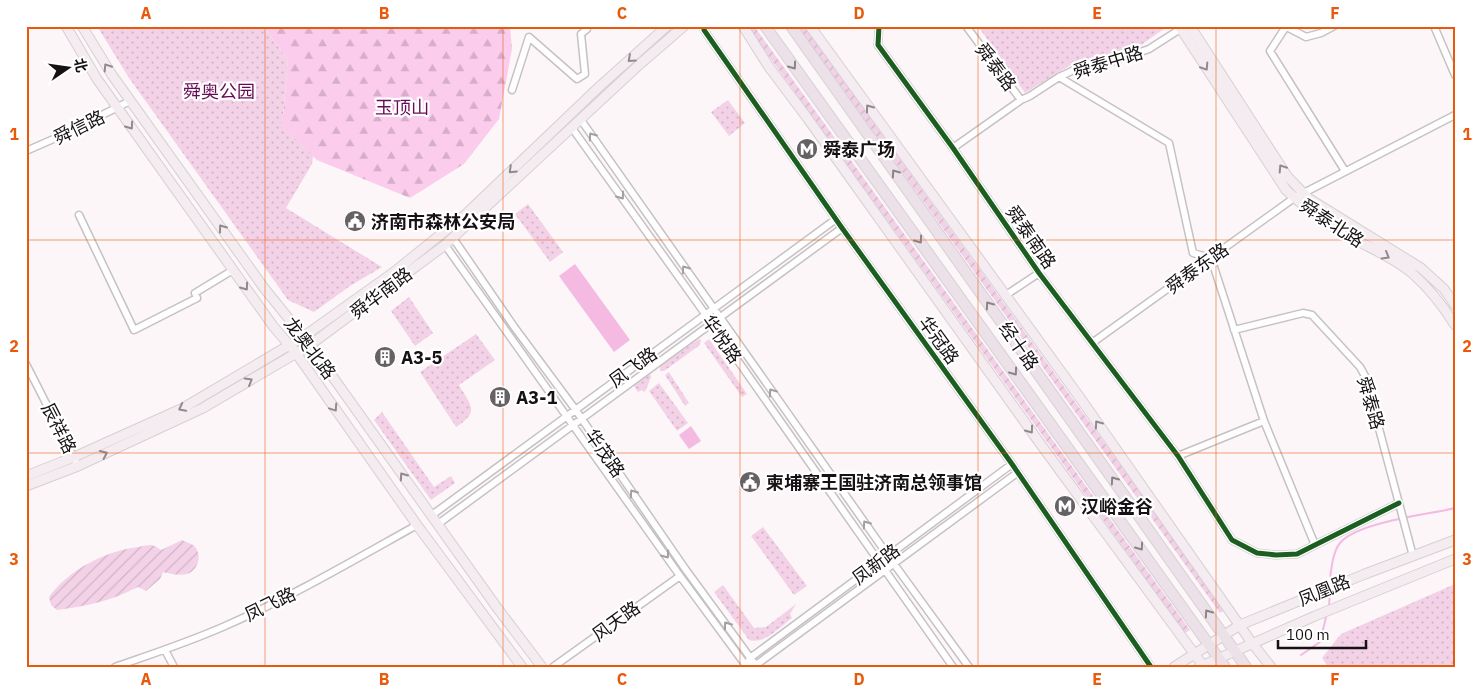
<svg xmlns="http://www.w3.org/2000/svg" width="1481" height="693" font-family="'IBM Plex Sans','Noto Sans SC',sans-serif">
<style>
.grass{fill:url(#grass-dots)}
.forest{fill:url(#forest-firs)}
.garden{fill:url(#garden-furrows)}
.water{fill:#f4bae2}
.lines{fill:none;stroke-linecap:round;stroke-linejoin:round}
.stream{stroke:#f4bae2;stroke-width:2}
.minor-casing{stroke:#c6c1c4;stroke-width:9}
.major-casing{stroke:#d4d1d2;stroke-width:11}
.highway-casing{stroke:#d4d1d2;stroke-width:12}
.minor{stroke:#fffefe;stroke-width:6}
.major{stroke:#f4ecf0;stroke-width:9}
.highway{stroke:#ece1e8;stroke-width:10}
.cycleway-casing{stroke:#fff;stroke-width:8}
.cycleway{stroke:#1b5e20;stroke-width:5}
.oneway{stroke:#90898d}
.oneway2{stroke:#8c8389}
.oneway3{stroke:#a29fa0}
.grid{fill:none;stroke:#e8590c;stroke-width:1;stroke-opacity:0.55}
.labels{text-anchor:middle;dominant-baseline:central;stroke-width:4.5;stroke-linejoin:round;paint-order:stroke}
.street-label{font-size:18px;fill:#161114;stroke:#fff}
.park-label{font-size:18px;fill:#690a55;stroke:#fff}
.poi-label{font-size:18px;font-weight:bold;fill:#161114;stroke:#fff;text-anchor:start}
.neatline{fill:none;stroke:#e8590c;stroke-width:2}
.grid-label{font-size:16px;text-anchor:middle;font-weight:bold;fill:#e8590c}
</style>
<defs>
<pattern id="grass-dots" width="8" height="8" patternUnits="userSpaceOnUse" patternTransform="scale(1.25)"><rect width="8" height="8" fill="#f3d2e8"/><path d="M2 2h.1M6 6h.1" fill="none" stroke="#d0b3c6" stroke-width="1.8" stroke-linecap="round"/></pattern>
<pattern id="forest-firs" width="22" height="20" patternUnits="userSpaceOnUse" patternTransform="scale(1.25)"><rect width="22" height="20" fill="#fbccec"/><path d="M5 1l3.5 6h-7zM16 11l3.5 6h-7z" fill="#d6aeca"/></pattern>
<pattern id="garden-furrows" width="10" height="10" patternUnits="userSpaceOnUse" patternTransform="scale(1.25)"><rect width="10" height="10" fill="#f3d2e8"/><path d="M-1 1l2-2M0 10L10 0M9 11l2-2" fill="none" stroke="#d0b3c6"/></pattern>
</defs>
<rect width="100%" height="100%" fill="#fcf6f9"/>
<!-- grass -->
<path class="grass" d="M97,26H263L288,60L282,128L313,156L312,164L286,208L382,267L350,286L314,312L288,300L129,78Z
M978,26H1168L1131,52L1072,64L1025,93Z
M728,100L745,123L729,136L711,112Z
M528,204L563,252L550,262L515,214Z
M409,297L433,333L415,346L391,311Z
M476,334L495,360L459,385C470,405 481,411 456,427L420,372Z
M699,339L701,340L700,345L664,371H660V366Z
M709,339L747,394L742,397L704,343Z
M669,372L689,403L685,406L665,375Z
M650,374L651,377L646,390L644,392L642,390L638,392L634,386Z
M659,383L688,423L677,431L649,391Z
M382,412L434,487L451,476L455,483L431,500L374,420Z
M763,527L807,586L794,595L751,536Z
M1455,584V667H1328L1322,658L1341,634Z
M723,585L754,628L766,627L796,604L790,614L792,618C780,627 764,645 749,640L714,592Z"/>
<!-- forest -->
<path class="forest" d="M263,26H510L512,49L499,119L464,164L410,198L317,160L282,128L288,60Z"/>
<!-- garden -->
<path class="garden" d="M747,26H754L1190,630L1185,633Z
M797,26H804L1225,610L1220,613Z
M182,540C185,542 190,543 193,545C203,553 199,570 187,574C179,576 171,574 163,572L160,579L146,591L138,587C111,601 87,606 57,610L51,605L49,597C67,571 106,550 139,547C142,546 147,545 151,545C154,545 158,548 161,550Z"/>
<!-- water -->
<path class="water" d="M575,264L630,340L614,352L559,276Z
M691,426L701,441L689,449L679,435Z"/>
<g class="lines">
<!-- stream -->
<path class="stream" d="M1330,584C1330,573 1333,551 1340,543C1357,522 1427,515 1455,508
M1329,606L1330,591
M1301,655L1320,642L1327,613"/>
<!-- minor casing -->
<g class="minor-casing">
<path id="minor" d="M879,26L878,45L953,148L1039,273L1178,456L1232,540L1257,553L1276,555L1297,554L1399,503
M966,26L1021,100L1030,96L1059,77L1074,70L1102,65L1149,49L1185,26
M1285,26L1306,37L1321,33L1334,26
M1434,26L1455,75
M1285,28L1270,51L1345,171
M704,30L842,228L1012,464L1151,667
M1059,77L1169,143L1193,253L1211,258L1264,421L1178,456
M512,90L529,37L577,79L585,74L581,34L587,29
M581,120L894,564L969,667
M572,128L698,304L953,667
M953,148L1021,100
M26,151L58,137L130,101
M79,215L134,330L197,298L195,293L233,270
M453,238L515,328L575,409L686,570L757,667
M445,245L680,576L747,667
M1006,295L1039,273
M1234,330L1303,313L1312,315L1360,367L1365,376L1413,556
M1092,343L1294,198L1455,115
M26,364L78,466
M1264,421L1315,545
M432,515L836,219
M438,524L842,228
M165,650L174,667
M748,662L750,658L1012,464
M752,665H756L1017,473
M115,667C152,654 189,642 225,626C291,597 354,560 417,525
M553,667L680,576"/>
</g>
<!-- major casing -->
<g class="major-casing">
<path id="major" d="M66,26L97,79L273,326L296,353L417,525L522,667
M82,26L112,75L264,288L310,345L498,609L542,667
M743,26L769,67L808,119L1039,442L1204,667
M810,26L1078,395L1252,643L1271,667
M1179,26L1286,190C1306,209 1329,225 1354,239C1374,250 1396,259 1413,274C1430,289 1443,306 1455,325
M1190,26L1287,176L1308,198L1421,268L1444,289L1455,305
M26,476L74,457L183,408L303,337L394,272L466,214L600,86L667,26
M26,486L78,466L203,408L310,345L445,245L640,64L684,26
M1174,667L1240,625L1365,574L1455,540
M1199,667L1315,616L1455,559"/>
</g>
<!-- highway casing -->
<g class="highway-casing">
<path id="highway" d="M765,26L1225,667
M791,26L1246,667"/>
</g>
<!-- minor -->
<use href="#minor" class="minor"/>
<!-- major -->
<use href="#major" class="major"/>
<!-- highway -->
<use href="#highway" class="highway"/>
<!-- cycleway casing -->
<g class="cycleway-casing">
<path id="cycleway" d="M879,26L878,45L953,148L1039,273L1178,456L1232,540L1257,553L1276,555L1297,554L1399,503
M704,30L842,228L1012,464L1151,667"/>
</g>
<!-- cycleway -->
<use href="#cycleway" class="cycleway"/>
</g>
<!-- one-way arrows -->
<defs><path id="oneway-chevron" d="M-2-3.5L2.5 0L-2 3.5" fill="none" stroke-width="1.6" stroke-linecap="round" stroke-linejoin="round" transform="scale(1.25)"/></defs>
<g class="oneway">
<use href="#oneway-chevron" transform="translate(631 59) rotate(138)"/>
<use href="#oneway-chevron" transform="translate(107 67) rotate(-123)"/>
<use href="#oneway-chevron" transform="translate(1205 67) rotate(57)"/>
<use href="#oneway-chevron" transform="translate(869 108) rotate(-126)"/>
<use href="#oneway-chevron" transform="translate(130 126) rotate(55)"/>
<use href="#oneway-chevron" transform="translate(1282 168) rotate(-123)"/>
<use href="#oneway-chevron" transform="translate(512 170) rotate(136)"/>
<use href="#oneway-chevron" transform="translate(222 228) rotate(-126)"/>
<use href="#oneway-chevron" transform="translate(1386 256) rotate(30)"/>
<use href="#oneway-chevron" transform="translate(245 287) rotate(54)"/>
<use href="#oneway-chevron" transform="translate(249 381) rotate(-30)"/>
<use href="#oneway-chevron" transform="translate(182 408) rotate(153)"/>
<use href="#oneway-chevron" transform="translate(334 408) rotate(56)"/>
<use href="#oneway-chevron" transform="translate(1098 424) rotate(-125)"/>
<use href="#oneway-chevron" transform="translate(1030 430) rotate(54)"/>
<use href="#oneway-chevron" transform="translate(104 454) rotate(-25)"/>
<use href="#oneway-chevron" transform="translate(403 476) rotate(-125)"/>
</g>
<g class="oneway2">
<use href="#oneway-chevron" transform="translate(793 66) rotate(54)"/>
<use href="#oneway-chevron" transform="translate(895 173) rotate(-125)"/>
<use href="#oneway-chevron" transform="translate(919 240) rotate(54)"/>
<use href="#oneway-chevron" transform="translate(989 305) rotate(-125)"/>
<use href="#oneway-chevron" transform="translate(1014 372) rotate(54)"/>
<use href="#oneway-chevron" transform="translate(1114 480) rotate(-125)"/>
<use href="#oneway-chevron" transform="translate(1140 547) rotate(54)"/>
<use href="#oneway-chevron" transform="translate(1208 613) rotate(-125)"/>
</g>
<g class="oneway3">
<use href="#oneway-chevron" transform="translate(592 136) rotate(-125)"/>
<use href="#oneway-chevron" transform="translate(621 196) rotate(54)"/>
<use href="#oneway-chevron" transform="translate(685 269) rotate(-125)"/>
<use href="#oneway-chevron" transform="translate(772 392) rotate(-125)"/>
<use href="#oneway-chevron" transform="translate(633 493) rotate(-125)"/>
<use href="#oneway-chevron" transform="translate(866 524) rotate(-125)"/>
<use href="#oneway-chevron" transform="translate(666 555) rotate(55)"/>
<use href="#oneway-chevron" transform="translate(727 625) rotate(-126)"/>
</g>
<!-- grid -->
<path class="grid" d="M265,26V667M503,26V667M740,26V667M978,26V667M1216,26V667M26,240H1455M26,453H1455"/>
<!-- icons -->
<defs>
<g id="metro-disc" transform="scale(1.125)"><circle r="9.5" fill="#666164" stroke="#fff"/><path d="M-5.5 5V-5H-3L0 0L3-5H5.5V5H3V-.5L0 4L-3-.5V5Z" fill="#fff"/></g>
<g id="civic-disc" transform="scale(1.125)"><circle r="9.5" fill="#666164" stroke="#fff"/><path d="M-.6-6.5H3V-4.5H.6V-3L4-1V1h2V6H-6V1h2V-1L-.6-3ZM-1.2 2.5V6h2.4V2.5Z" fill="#fff"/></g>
<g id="building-disc" transform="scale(1.125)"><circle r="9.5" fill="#666164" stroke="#fff"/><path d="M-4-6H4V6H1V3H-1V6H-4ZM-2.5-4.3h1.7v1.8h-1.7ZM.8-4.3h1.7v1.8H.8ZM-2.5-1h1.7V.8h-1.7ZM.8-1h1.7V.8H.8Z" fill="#fff"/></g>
</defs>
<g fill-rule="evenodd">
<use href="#metro-disc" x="807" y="149"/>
<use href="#civic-disc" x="355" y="221"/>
<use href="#building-disc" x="385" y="357"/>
<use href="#building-disc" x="500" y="397"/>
<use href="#civic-disc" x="750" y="482"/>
<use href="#metro-disc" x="1065" y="506"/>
</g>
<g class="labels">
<!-- street labels -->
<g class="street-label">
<text transform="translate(1108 62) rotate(-17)">舜泰中路</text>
<text transform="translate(996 67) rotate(53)">舜泰路</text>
<text transform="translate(79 127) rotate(-26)">舜信路</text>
<text transform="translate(1332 223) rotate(33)">舜泰北路</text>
<text transform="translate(1031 237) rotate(55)">舜泰南路</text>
<text transform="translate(1197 268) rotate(-36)">舜泰东路</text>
<text transform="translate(381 293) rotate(-37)">舜华南路</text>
<text transform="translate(722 339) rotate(55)">华悦路</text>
<text transform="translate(939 340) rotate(54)">华冠路</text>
<text transform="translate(1019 346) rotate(55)">经十路</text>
<text transform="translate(310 348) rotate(53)">龙奥北路</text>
<text transform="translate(633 367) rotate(-36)">凤飞路</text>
<text transform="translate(1371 403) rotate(74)">舜泰路</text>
<text transform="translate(59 428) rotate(63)">辰祥路</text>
<text transform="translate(605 453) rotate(55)">华茂路</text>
<text transform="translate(876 564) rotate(-37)">凤新路</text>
<text transform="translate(1324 590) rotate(-22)">凤凰路</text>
<text transform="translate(270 604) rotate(-26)">凤飞路</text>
<text transform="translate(616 621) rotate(-36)">风天路</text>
</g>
<!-- park labels -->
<g class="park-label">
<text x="219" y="91">舜奥公园</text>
<text x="402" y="107">玉顶山</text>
</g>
<!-- poi labels -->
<g class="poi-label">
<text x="823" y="149">舜泰广场</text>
<text x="371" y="221">济南市森林公安局</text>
<text x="401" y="357">A3-5</text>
<text x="516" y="397">A3-1</text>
<text x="766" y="482">柬埔寨王国驻济南总领事馆</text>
<text x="1081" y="506">汉峪金谷</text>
</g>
</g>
<!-- border -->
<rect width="1481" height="693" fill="none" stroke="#ffffff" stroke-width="55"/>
<!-- north arrow -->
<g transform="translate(68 68) rotate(77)" stroke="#ffffff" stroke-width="4" paint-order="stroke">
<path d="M0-4L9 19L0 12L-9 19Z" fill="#161114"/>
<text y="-8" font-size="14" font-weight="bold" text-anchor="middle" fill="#161114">北</text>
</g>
<!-- scale -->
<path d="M1278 640v8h88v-8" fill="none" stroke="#161114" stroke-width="2.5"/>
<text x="1286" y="640" font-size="15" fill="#161114" stroke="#ffffff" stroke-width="4" paint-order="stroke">100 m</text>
<rect x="28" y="28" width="1426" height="638" class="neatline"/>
<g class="grid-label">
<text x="146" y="19">A</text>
<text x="384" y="19">B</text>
<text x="622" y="19">C</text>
<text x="859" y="19">D</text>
<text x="1097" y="19">E</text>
<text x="1335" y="19">F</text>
<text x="14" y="140">1</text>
<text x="1467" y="140">1</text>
<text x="14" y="352">2</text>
<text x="1467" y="352">2</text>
<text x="14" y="565">3</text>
<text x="1467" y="565">3</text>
<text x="146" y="685">A</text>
<text x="384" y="685">B</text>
<text x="622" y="685">C</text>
<text x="859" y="685">D</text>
<text x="1097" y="685">E</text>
<text x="1335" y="685">F</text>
</g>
</svg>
